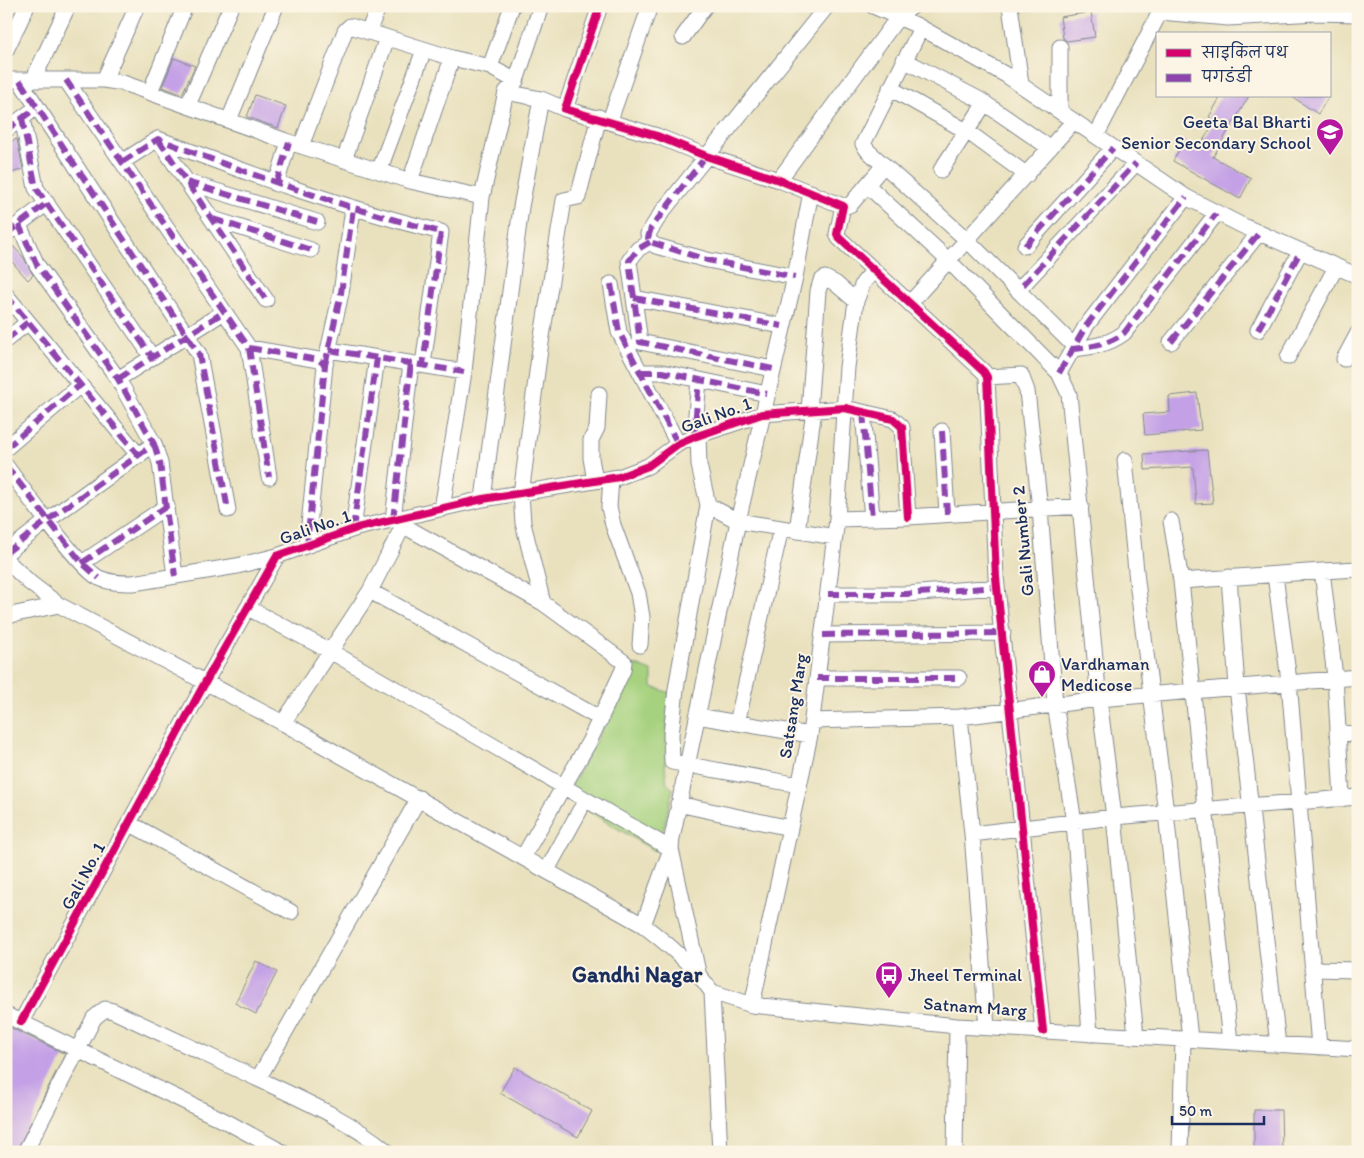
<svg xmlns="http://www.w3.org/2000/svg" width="1364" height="1158" font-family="Itim,'Playpen Sans Deva',sans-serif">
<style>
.green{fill:#a6d17e;stroke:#60806e}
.building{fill:#c4a0e6}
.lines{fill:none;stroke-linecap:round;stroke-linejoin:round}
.minor-casing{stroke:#82888e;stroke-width:17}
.minor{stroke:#fff;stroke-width:15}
.quiet{stroke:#8e44ad;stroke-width:6;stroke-dasharray:12 6;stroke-linecap:butt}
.cycleway-casing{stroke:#fcf5e5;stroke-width:11}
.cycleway{stroke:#d6006c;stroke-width:8}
.labels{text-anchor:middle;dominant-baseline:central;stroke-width:4;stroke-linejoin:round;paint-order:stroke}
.poi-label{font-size:18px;fill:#1b2f5e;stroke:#fcf5e5;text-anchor:start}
.street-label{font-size:18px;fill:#1b2f5e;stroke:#fcf5e5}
.district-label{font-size:22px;font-weight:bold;fill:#1b2f5e;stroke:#fcf5e5}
</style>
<rect width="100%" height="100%" fill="#fcf5e5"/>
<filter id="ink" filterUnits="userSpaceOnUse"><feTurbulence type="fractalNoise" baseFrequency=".02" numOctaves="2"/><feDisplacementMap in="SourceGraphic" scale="10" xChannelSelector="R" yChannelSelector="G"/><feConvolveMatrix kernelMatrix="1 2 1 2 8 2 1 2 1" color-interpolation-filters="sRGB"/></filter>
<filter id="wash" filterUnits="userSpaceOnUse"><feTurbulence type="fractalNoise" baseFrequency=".0096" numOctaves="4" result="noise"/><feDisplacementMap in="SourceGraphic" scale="20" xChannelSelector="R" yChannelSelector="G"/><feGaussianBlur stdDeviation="1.12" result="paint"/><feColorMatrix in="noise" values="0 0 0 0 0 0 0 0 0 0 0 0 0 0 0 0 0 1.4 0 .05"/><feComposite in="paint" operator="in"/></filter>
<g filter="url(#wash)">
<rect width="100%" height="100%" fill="#e9e1be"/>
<!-- green -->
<path class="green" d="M633,664L652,671V687L670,693L665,767L667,784L673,789L662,835L655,851L570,800L567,794L627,683Z"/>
<g id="blocks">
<!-- building -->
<path class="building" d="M1091,12L1095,37L1067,41L1063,38L1060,17Z
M174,58L195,66L182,94L162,87Z
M255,95L286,106L278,128L247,117Z
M1221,96H1249L1213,157L1251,178L1240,199L1173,161L1184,141L1198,149L1215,121L1209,117Z
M1291,96H1329L1318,114Z
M17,139L23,169L6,175V143Z
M13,246L24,258L33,275L28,280L6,255V251Z
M1197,393L1201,430L1145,435L1143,414L1170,412L1169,396Z
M1207,450L1213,503L1196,504L1193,467L1145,470L1144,454Z
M256,961L277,972L256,1014L235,1003Z
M7,1026L65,1054L16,1152H6Z
M515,1067L592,1111L578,1137L500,1093Z
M1254,1110H1281L1282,1152H1254Z"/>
</g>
</g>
<g filter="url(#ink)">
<use href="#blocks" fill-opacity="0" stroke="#82888e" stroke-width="1"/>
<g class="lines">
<!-- minor casing -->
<g class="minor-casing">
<path id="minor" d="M600,6L565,109L657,136L706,156L779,180L843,206L837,234L839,238L984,372L987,377L996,577L1043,1031
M873,6L916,25L1006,75L1186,197L1241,225L1358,276
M1010,6L1021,84
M1160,12L1228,18L1316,13L1358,14
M921,28L863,144L868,151L967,240L1074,346
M368,32L379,6
M683,37L705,6
M1060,47V111
M6,50L27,6
M904,60L980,100L1050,148
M490,67L512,6
M6,80H104L123,83L289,142L379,171L410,181L482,197
M33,80L68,6
M66,80L249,348L269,477
M104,80L137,6
M20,81L199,354L228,510
M890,88L968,132L1027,175
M150,92L185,6
M506,92L541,99L565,109
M188,105L231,6
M22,118L36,188L152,357
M229,120L276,6
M610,120L650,6
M6,130L29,113
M1096,136L1163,6
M158,139L266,300
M301,146L345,31L350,26L452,58L490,67L516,81L541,6
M344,160L387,38
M122,162L158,139C252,175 344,208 441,232L423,365
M884,165L867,185L949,261L1059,373L1069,394L1099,699L1114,817L1136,1036
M941,170L985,103
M379,171L424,50
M779,180L899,16L913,6
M410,181L452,58
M187,182L317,222
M276,184L289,142
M844,207L851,204L867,185
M213,219L311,250
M6,234L47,203
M650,242L638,249L629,261L640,342L773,369
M1025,246L1113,148
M795,277L707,260L656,246L650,242L648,234L662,212L827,6
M611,284L619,332L678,444
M1023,285L1136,163
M6,295L139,456
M634,298L782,326
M910,303L1073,122
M1258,330L1300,252
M6,340L28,322
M1171,342L1259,233
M249,348L319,360L325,365L307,545
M1072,349C1092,347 1108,345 1124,333L1216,214
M329,350L464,372
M1288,357L1336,267
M1344,359L1358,333
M325,365L341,293L353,209
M641,372H662L767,394
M1059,373L1086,326L1186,197
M987,377L1021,375L1027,391L1040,509L1055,704L1074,822L1090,1034
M118,379L224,312
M809,411L818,291L821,281L825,278L835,283L856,301
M863,412L872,518
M942,431L947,514
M698,435L699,465L708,505L738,521L835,537
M694,437L699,380
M154,444L160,463L175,576
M6,448L80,385
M1125,460L1137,581L1166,813L1190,1039
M6,466C22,488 79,568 99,578C110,583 122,583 133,583L237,566L277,556
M611,479L609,507L613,525L638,593L642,617L640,645
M595,481L591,458V440L597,428L599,394
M483,499L521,207L541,99
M708,505L676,689L671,735L672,762L799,785
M442,509L464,372L482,197L506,92L516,81
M837,519L908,517L1081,506
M393,520L411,363
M1171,521L1181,581L1230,1042
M404,526L543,603L624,662L623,670L589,742L523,857
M353,529L377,358
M797,531L814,410
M6,553L48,520L154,444L118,379L37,265L19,225
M6,560L30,583L59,605L283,723L643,925C669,945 693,965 712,992
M82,563L167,506
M1322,571L1358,569
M1275,575L1289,681L1319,1047
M1229,577L1237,687L1278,1045
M1181,581L1322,571L1335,677L1342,799
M370,591L601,719
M828,594H906L997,587
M543,603L523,523L521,494L540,349L564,200L578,197L599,117
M248,608L330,651L671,849L643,925
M6,616L59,605
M823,635L1003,633
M817,678H959
M697,716L810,735
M960,717L972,834L987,1028
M812,721L960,717L1099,699L1358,677
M283,723L370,591L407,518
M737,723L781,528
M1337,733L1358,734
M678,804L790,828
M129,823L291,912
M972,834L1114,817L1358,797
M547,870L580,810
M1312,969L1358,970
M698,972L671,849L672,838L738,521L795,277L811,192
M712,992L752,1005L957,1026L1358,1049
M712,992L720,1152
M752,1005L810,735L837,519L847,367L856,301L863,283L874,270
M6,1015L229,1123L282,1152
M21,1022L206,681L277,556L357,528L483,499L619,477L648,466L678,444L694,437L762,414L845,408L893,419L902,427L908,517
M258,1079L419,798
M25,1152L94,1018L105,1009L113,1011C161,1033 209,1056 258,1079C303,1100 349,1120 388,1152
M955,1152L957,1026
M1180,1152L1183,1039"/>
</g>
<!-- minor -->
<use href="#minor" class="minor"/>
<!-- quiet -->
<path class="quiet" d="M66,80L249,348L269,477
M20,81L199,354L228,510
M22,118L36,188L152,357
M6,130L36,108
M158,139L266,300
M706,156L651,228L648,238L650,242L707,260L795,277
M122,162L158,139C252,175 344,208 441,232L423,365
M187,182L317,222
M276,184L289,142
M213,219L311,250
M6,234L47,203
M650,242L638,249L629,261L640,342L773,369
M1025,246L1113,148
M611,284L619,332L678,444
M1023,285L1136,163
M6,295L139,456
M634,298L782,326
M1258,330L1300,252
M6,340L28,322
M1171,342L1259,233
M249,348L319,360L325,365L307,545
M1072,349C1092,347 1108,345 1124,333L1216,214
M329,350L464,372
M325,365L341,293L353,209
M641,372H662L767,394
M1059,373L1086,326L1186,197
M118,379L224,312
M863,412L872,518
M942,431L947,514
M694,437L699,380
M154,444L160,463L175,576
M6,448L80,385
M6,466L82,563L99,578
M393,520L411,363
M353,529L377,358
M6,553L48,520L154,444L118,379L37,265L19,225
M82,563L167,506
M828,594H906L997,587
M823,635L1003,633
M817,678H959"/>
<!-- cycleway casing -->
<g class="cycleway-casing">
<path id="cycleway" d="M600,6L565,109L657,136L706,156L779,180L843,206L837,234L839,238L984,372L987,377L996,577L1043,1031
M21,1022L206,681L277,556L357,528L483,499L619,477L648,466L678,444L694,437L762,414L845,408L893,419L902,427L908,517"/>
</g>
<!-- cycleway -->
<use href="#cycleway" class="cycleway"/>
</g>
</g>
<!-- icons -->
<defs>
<g id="school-pin" transform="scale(1.4375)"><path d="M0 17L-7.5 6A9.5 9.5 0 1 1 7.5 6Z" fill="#b5179e" stroke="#fcf5e5"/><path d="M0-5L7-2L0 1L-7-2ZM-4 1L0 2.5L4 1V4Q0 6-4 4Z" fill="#fff"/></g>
<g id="shop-pin" transform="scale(1.4375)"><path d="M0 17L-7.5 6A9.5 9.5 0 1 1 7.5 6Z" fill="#b5179e" stroke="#fcf5e5"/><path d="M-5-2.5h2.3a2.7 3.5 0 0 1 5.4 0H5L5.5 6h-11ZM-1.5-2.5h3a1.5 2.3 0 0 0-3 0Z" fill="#fff"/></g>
<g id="bus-pin" transform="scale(1.4375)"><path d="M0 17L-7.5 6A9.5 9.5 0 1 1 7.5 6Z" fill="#b5179e" stroke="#fcf5e5"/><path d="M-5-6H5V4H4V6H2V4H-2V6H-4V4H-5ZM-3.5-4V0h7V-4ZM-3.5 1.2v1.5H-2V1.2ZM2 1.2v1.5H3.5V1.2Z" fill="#fff"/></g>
</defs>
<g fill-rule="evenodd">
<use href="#school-pin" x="1330" y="132"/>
<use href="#shop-pin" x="1042" y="674"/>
<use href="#bus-pin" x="889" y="975"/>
</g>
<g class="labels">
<!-- poi labels -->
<g class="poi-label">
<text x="1311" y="122" text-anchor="end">Geeta Bal Bharti<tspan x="1311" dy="21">Senior Secondary School</tspan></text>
<text x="1061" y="664">Vardhaman<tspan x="1061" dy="21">Medicose</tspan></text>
<text x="908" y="975">Jheel Terminal</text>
</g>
<!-- street labels -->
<g class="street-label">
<text transform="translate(716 415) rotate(-20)">Gali No. 1</text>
<text transform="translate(315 527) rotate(-19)">Gali No. 1</text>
<text transform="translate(1023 541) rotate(-95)">Gali Number 2</text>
<text transform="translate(793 706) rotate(-81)">Satsang Marg</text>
<text transform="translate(83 876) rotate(-62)">Gali No. 1</text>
<text transform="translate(975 1007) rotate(4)">Satnam Marg</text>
</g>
<!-- district labels -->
<g class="district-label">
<text x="637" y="974">Gandhi Nagar</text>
</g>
</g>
<!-- margin -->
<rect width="1364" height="1158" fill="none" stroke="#fcf5e5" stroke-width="25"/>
<!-- legend -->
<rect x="1156" y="32" width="175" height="65" fill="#fcf5e5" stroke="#a2a6af"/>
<rect x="1166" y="49" width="25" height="8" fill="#d6006c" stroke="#a2a6af"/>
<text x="1202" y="58" font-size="15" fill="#1b2f5e">साइकिल पथ</text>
<rect x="1166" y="74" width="25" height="8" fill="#8e44ad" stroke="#a2a6af"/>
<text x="1202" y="82" font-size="15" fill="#1b2f5e">पगडंडी</text>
<!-- scale -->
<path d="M1172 1116v8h92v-8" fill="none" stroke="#1b2f5e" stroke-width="2.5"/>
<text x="1179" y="1116" font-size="15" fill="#1b2f5e" stroke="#fcf5e5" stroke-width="4" paint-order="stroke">50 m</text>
</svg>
